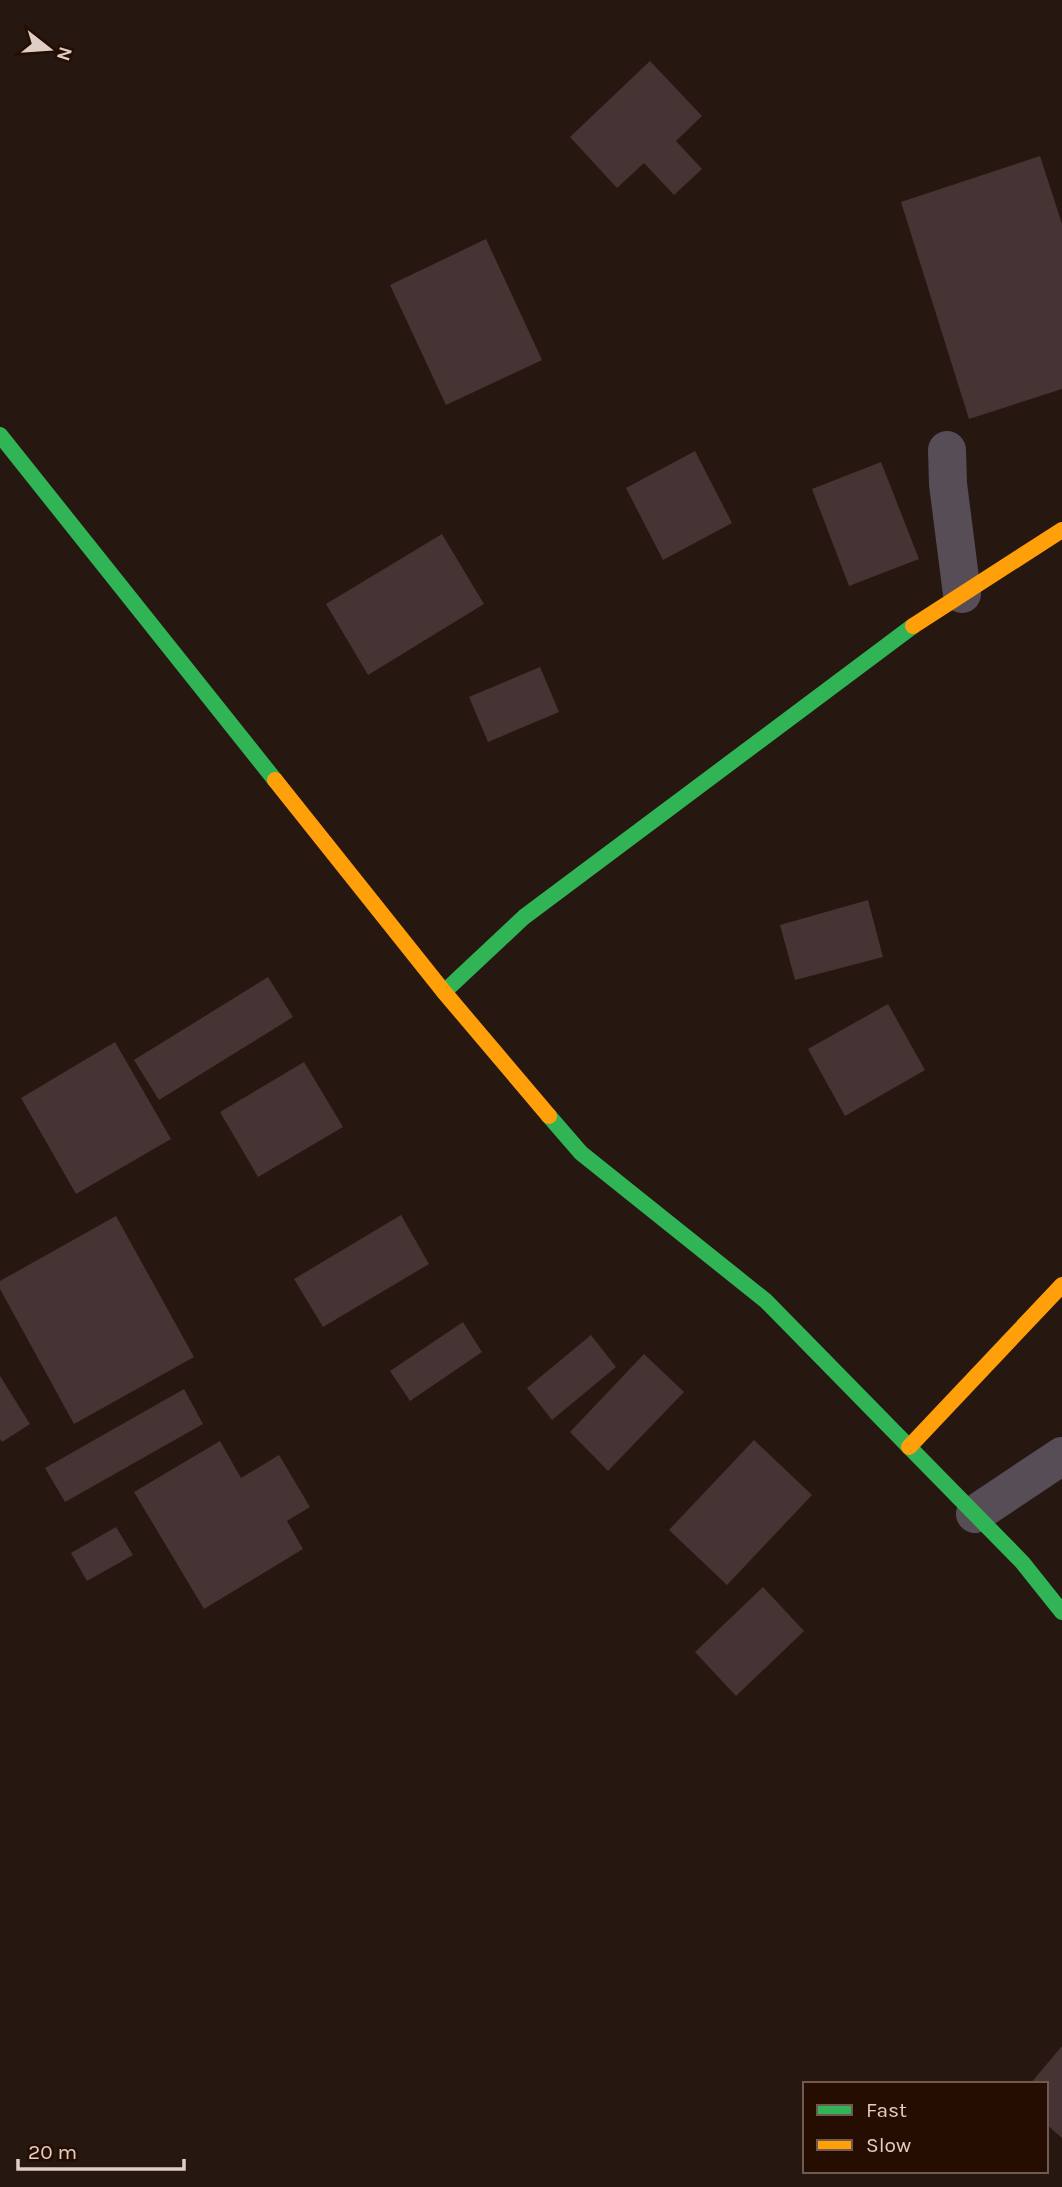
<svg xmlns="http://www.w3.org/2000/svg" width="1062" height="2187" font-family="Karla,sans-serif">
<style>
.building{fill:#463334}
.lines{fill:none;stroke-linecap:round;stroke-linejoin:round}
.street{stroke:#574d57;stroke-width:38}
.fast{stroke:#30b455;stroke-width:16}
.slow{stroke:#ff9f0a;stroke-width:16}
</style>
<rect width="100%" height="100%" fill="#261810"/>
<!-- building -->
<path class="building" d="M650,61L702,116L676,141L702,169L674,195L644,163L617,188L570,137Z
M1040,156L1062,224V389L969,419L901,202Z
M486,239L542,360L446,405L390,285Z
M695,451L732,523L663,560L626,488Z
M881,462L919,559L849,586L812,489Z
M442,534L484,604L368,675L326,604Z
M540,667L559,712L488,742L469,697Z
M868,900L883,957L795,980L780,925Z
M268,977L293,1017L159,1100L134,1060Z
M888,1004L925,1070L845,1116L808,1049Z
M115,1042L171,1139L76,1194L21,1098Z
M304,1062L343,1127L258,1177L220,1112Z
M401,1215L429,1264L323,1327L294,1279Z
M116,1216L194,1357L74,1424L0,1289V1281Z
M463,1322L482,1352L410,1401L390,1371Z
M591,1335L616,1367L552,1420L527,1388Z
M644,1354L684,1392L608,1471L570,1432Z
M0,1376L30,1424L2,1442L0,1439Z
M184,1389L203,1424L65,1502L45,1468Z
M754,1440L812,1495L727,1585L669,1530Z
M220,1441L241,1478L279,1455L310,1507L287,1521L303,1549L204,1609L134,1492Z
M116,1527L133,1555L87,1581L71,1553Z
M763,1587L804,1631L736,1696L695,1652Z
M1062,2046V2138L1046,2124V2084H1030Z"/>
<g class="lines">
<!-- street -->
<path class="street" d="M947,450L948,484L962,594
M975,1514L1062,1456"/>
<!-- fast -->
<path class="fast" d="M0,435L275,780
M444,992L524,917L913,626
M549,1116L581,1153L766,1301L1022,1562L1062,1612"/>
<!-- slow -->
<path class="slow" d="M913,626L1062,530
M275,780L444,992L549,1116
M909,1447L1062,1285"/>
</g>
<!-- legend -->
<rect x="803" y="2082" width="245" height="91" fill="#250d01" stroke="#705a4f" stroke-width="2"/>
<rect x="817" y="2105" width="35" height="10" fill="#30b455" stroke="#705a4f" stroke-width="2"/>
<text x="866" y="2117" font-size="21" fill="#e0cec4">Fast</text>
<rect x="817" y="2140" width="35" height="10" fill="#ff9f0a" stroke="#705a4f" stroke-width="2"/>
<text x="866" y="2152" font-size="21" fill="#e0cec4">Slow</text>
<!-- north arrow -->
<g transform="translate(49 49) rotate(107)" stroke="#250d01" stroke-width="5" paint-order="stroke">
<path d="M0-5L12 26L0 18L-12 26Z" fill="#e0cec4"/>
<text y="-10" font-size="19" font-weight="bold" text-anchor="middle" fill="#e0cec4">N</text>
</g>
<!-- scale -->
<path d="M18 2159v10h166v-10" fill="none" stroke="#e0cec4" stroke-width="3.5"/>
<text x="28" y="2159" font-size="21" fill="#e0cec4" stroke="#250d01" stroke-width="5" paint-order="stroke">20 m</text>
</svg>
